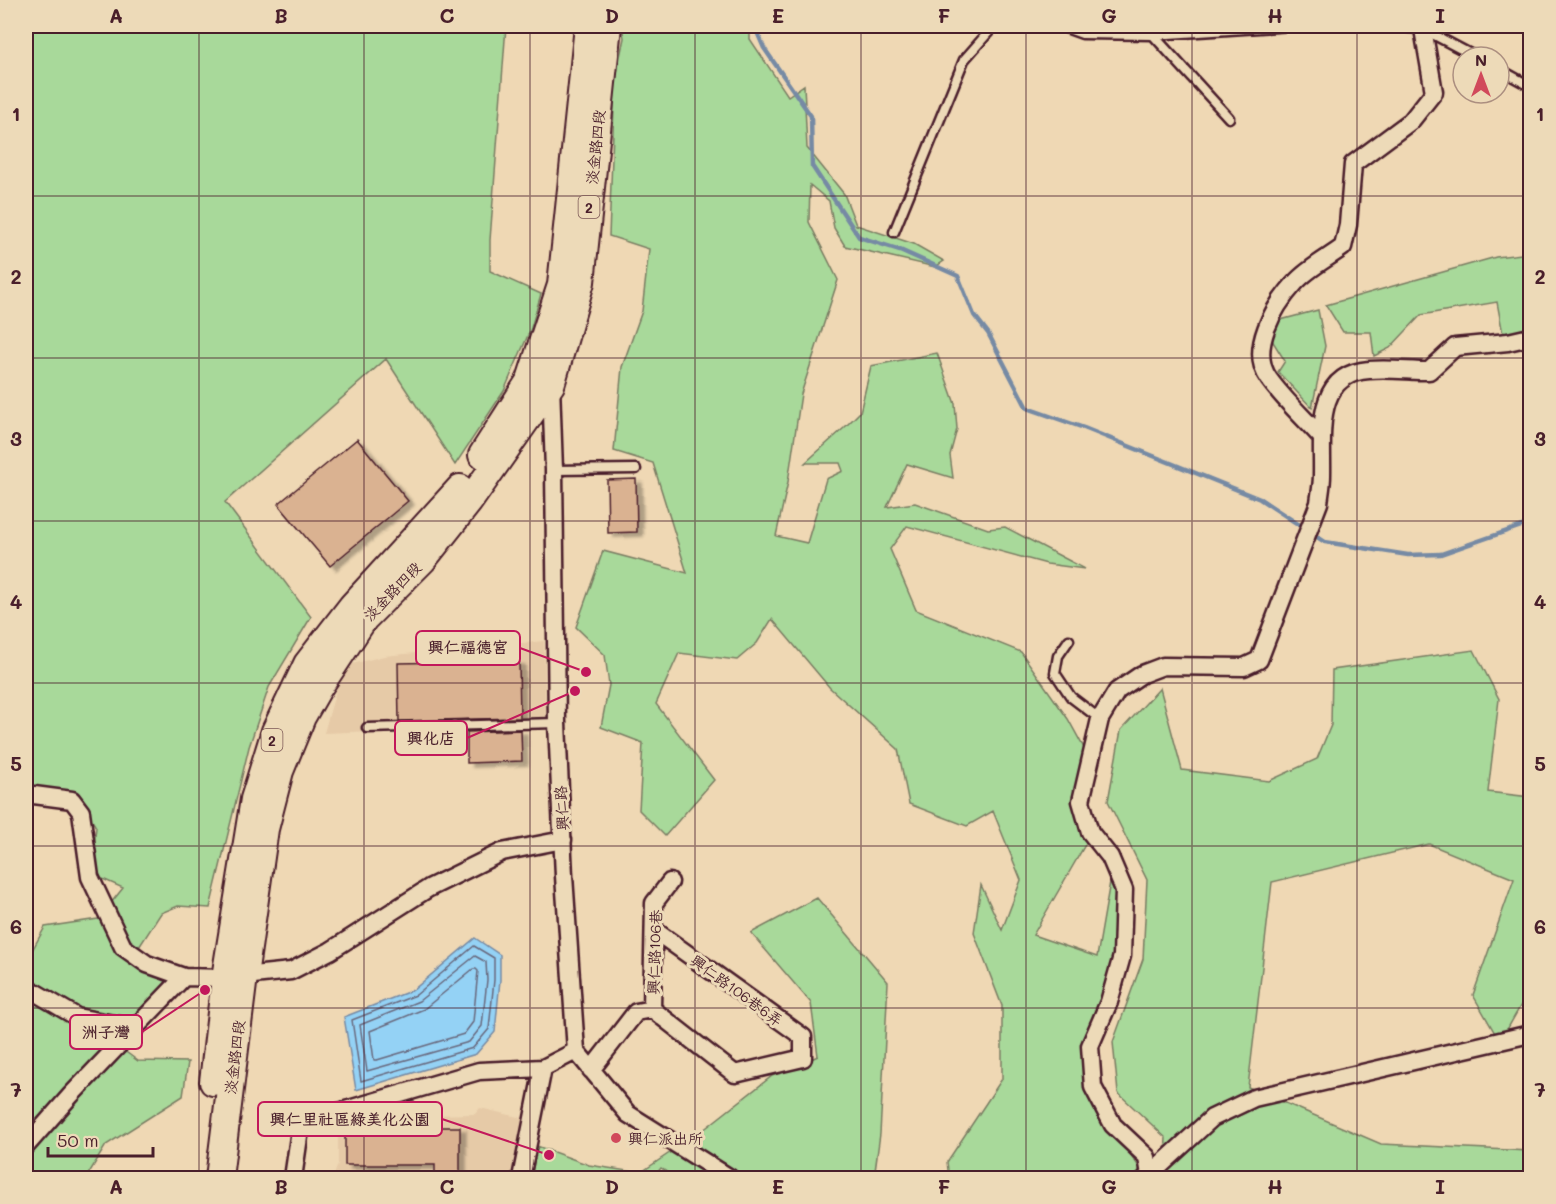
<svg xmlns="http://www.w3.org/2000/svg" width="1556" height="1204" font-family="Mali,'LXGW WenKai TC',sans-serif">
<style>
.built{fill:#e6caa7}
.green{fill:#a8d99a;stroke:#797c62;stroke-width:1.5}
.water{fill:#94d2f5;stroke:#768aa4;stroke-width:1.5}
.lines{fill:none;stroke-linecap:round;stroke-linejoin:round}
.shore{stroke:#68677c;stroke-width:1.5}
.stream{stroke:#768aa4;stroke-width:4.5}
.building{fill:#dab291;stroke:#4a1f2b;stroke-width:1.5;filter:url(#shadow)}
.service-casing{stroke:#4a1f2b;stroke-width:13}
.minor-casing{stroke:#4a1f2b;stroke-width:21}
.primary-casing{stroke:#4a1f2b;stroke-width:30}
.service{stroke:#eddab8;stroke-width:8}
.minor{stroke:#eddab8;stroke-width:16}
.primary{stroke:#eddab8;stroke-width:26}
.grid{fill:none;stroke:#4a1f2b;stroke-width:1.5;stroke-opacity:0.55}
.poi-dot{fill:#d1495b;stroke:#eddab8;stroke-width:2}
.labels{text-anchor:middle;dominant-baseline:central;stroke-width:6;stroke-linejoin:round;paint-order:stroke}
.shield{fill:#eddab8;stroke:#7b5755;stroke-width:1.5}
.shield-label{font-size:14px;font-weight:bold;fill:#4a1f2b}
.street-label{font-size:15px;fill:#4a1f2b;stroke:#eddab8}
.poi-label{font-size:15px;fill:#4a1f2b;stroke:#eddab8;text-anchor:start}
.leader{fill:none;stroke:#c2185b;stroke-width:2}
.callout-dot{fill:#c2185b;stroke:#eddab8;stroke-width:2}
.callout{fill:#eddab8;stroke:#c2185b;stroke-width:2}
.callout-label{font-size:16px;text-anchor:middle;font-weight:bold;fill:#4a1f2b}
.neatline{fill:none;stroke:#4a1f2b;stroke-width:2}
.grid-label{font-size:20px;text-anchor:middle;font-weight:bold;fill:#4a1f2b}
</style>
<defs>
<filter id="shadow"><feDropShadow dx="6" dy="4" stdDeviation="1.5" flood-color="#0004"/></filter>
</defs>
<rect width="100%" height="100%" fill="#efd8b4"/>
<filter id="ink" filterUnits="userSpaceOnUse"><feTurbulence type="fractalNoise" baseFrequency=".0167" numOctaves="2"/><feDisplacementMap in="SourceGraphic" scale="12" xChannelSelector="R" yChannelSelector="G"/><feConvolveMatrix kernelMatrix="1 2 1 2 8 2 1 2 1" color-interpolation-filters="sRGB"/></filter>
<g filter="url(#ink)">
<!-- built -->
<path class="built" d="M544,641L546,724L324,733L338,683L352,664L384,656Z
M480,1108L526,1119L513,1178H333L338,1164V1117L475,1114Z"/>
<!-- green -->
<path class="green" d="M26,26H506L490,240V271L541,294L531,328L504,391L455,465L386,359L225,502L311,617L269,687L249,747L210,908L178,906L161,913L132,958L172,980L111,1041L138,1061L188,1062L183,1096L106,1145L86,1178H26V955L30,954L45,927L98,919L123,888L96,876L93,856L96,827L81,802L26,803Z
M622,26H750V39L788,96L804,85L807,148L844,194L856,225L914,244L944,261L935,267L845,246L834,228L829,201L810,185L809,222L838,280L801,394L788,482L776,536L807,543L826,479L843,471L840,463H805L844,428L860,412L871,366L937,353L955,404L957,429L950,455L953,478L907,464L887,507L915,503L988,529L1005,527L1085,569L1047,564L907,526L890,549L916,610L1021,652L1068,719L1085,750L1086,843L1033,935L1097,957L1111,876L1120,892L1108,990L1083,1043L1093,1102L1140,1168L1135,1178H949L947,1162L1002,1079V1006L974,933L981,885L1002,930L1021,880L993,811L967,826L909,804L898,749L830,688L772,619L757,643L737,660L679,653L656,704L714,780L665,836L639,810L643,743L601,727L609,685L605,655L576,627L603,551L687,573L653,463L614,451L622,367L642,311L649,249L609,236L615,80L624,38Z
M1530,253V330L1503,334L1497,302L1421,315L1390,348L1374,356L1371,332H1343L1326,305L1496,257Z
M1318,310L1325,346L1312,408L1278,372L1285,361L1270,337L1277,321Z
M1474,650L1499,699L1488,792L1530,797V989L1500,1042L1473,995L1514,879L1429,844L1272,882L1248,1087L1381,1144L1530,1151V1178H1164L1166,1138L1118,1093L1113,1042L1143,959L1147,880L1108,801L1121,730L1160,688L1182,770L1269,781L1317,759L1331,725L1332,670Z
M817,898L888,982L880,1134L874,1178H675L661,1168L653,1178H531L537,1146L589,1165L640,1173L702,1131L772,1076L818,1056L811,1003L751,933Z"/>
<!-- water -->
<path class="water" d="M475,938L500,955V980L495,1032L476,1054L356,1090L344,1017L413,990Z"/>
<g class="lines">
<!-- shore -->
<path class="shore" d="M474,946L494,958V980L489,1029L473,1048L361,1081L352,1020L416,995Z
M475,956L486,962L487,980L482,1026L469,1042L367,1071L360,1025L419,1001Z
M473,969H476L478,971L473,1022L464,1034L377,1060H374L370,1031L424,1009Z"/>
<!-- stream -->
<path class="stream" d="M757,26L758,34L764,48L811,116L812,166L859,237L900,250L958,276L974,315L988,333L1027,408L1084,428L1260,499L1304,528
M1311,533L1325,542L1408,555L1441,554L1530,523"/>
</g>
<!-- building -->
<path class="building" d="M357,439L408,501L330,566L278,504Z
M636,479L637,532L608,533L607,480Z
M519,661L520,718L399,721L398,663Z
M521,730L522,761L467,763V732Z
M436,1127H460V1179H435V1165H345V1132L436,1133Z"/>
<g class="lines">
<!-- service casing -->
<g class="service-casing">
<path id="service" d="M1060,26L1082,34L1153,35L1292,26
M1390,26L1423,29L1476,57
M1153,35L1229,118
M1499,69L1530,86
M894,232L964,60L994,26
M554,470L636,469
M1069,640L1058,656L1055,673L1071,697L1100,719
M367,728L557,723"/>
</g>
<!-- minor casing -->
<g class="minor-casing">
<path id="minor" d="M551,385L554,470L557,723L564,876L576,1051L628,1114L730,1178
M1322,438C1305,419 1284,400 1269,379C1248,350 1274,306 1295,283C1307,269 1328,258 1343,247L1348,225L1353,164L1411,121L1434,92L1423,29
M26,796L34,795L72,800L81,812L90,877L123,947L147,964L184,977
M26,987L77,1017L135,1028L184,977L225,978L291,971L330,951L429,888L502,852L563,840
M652,1009L735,1074L803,1058V1037L654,930
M591,1070L636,1012L652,1009L654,903L670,882
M26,1146L71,1095L135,1028
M1150,1175L1212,1118L1254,1098L1530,1034
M293,1178L301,1123L479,1071L543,1068
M521,1178L543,1068L576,1051
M1146,1178L1150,1175L1147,1157L1113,1125L1093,1087L1090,1046L1109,1002L1122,956L1124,890L1110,857L1090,832L1081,801L1100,719L1117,691L1142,674L1163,666L1244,667L1259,660L1319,503C1320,494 1322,485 1322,475C1323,436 1313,374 1369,370C1388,368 1409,371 1429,371L1455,347L1508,342L1530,337"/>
</g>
<!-- primary casing -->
<g class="primary-casing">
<path id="primary" d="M482,455L530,380L561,285L588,26
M213,1082L225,978L254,799L275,731L307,664L352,606L460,488
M219,1178L244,976L265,829L280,771L302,717L318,689L364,619L423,560L469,502L551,385L581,282L608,26"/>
</g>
<!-- service -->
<use href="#service" class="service"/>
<!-- minor -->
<use href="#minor" class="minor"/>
<!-- primary -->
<use href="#primary" class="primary"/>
</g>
</g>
<!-- grid -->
<path class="grid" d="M199,26V1178M364,26V1178M530,26V1178M695,26V1178M861,26V1178M1026,26V1178M1192,26V1178M1357,26V1178M26,196H1530M26,358H1530M26,521H1530M26,683H1530M26,846H1530M26,1008H1530"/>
<!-- markers -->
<circle class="poi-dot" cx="616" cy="1138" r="6"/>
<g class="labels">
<!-- shield labels -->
<g class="shield">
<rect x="578.5" y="196" width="21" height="22" rx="4.5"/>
<rect x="261.5" y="729" width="21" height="22" rx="4.5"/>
</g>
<g class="shield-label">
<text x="589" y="207">2</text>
<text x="272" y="740">2</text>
</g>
<!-- street labels -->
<g class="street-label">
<text transform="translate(595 147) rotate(-84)">淡金路四段</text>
<text transform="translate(392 591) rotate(-46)">淡金路四段</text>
<text transform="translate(561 808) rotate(-93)">興仁路</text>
<text transform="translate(654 952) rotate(-88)">興仁路106巷</text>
<text transform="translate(737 990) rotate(36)">興仁路106巷6弄</text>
<text transform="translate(234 1057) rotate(-83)">淡金路四段</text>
</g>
<!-- poi labels -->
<g class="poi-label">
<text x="628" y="1138">興仁派出所</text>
</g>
</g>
<!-- callouts -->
<path class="leader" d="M586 672L520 648M575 691L467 738M205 990L142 1032M549 1155L442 1119"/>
<g class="callout-dot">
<circle cx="586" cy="672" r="6"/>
<circle cx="575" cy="691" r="6"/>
<circle cx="205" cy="990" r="6"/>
<circle cx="549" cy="1155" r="6"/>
</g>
<g class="callout">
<rect x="416" y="631" width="104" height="34" rx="6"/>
<rect x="395" y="721" width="72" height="34" rx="6"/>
<rect x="70" y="1015" width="72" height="34" rx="6"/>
<rect x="258" y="1102" width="184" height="34" rx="6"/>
</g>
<g class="callout-label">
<text x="468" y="653">興仁福德宮</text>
<text x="431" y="744">興化店</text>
<text x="106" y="1038">洲子灣</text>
<text x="350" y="1125">興仁里社區綠美化公園</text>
</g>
<!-- margin -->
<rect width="1556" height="1204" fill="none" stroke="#eddab8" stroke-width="66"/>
<!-- north arrow -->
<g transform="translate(1481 75)"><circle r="28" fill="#eddab8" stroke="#ac8f80" stroke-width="1.5"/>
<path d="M0-4.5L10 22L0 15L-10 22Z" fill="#d1495b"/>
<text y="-9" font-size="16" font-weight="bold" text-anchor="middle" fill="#4a1f2b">N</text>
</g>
<!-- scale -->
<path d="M48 1147v9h105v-9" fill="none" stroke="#4a1f2b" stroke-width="3"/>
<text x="57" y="1147" font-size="18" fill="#4a1f2b" stroke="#eddab8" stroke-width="4.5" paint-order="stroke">50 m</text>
<rect x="33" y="33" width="1490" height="1138" class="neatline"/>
<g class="grid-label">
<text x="116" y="23">A</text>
<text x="281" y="23">B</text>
<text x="447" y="23">C</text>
<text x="612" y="23">D</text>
<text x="778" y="23">E</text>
<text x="944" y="23">F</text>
<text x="1109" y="23">G</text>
<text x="1275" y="23">H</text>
<text x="1440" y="23">I</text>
<text x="16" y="121">1</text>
<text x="1540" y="121">1</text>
<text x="16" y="284">2</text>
<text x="1540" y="284">2</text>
<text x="16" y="446">3</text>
<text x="1540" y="446">3</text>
<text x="16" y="609">4</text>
<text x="1540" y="609">4</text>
<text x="16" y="771">5</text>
<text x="1540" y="771">5</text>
<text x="16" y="934">6</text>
<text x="1540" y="934">6</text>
<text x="16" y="1097">7</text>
<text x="1540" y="1097">7</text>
<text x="116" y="1194">A</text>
<text x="281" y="1194">B</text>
<text x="447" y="1194">C</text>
<text x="612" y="1194">D</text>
<text x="778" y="1194">E</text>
<text x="944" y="1194">F</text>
<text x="1109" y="1194">G</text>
<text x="1275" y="1194">H</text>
<text x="1440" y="1194">I</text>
</g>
</svg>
